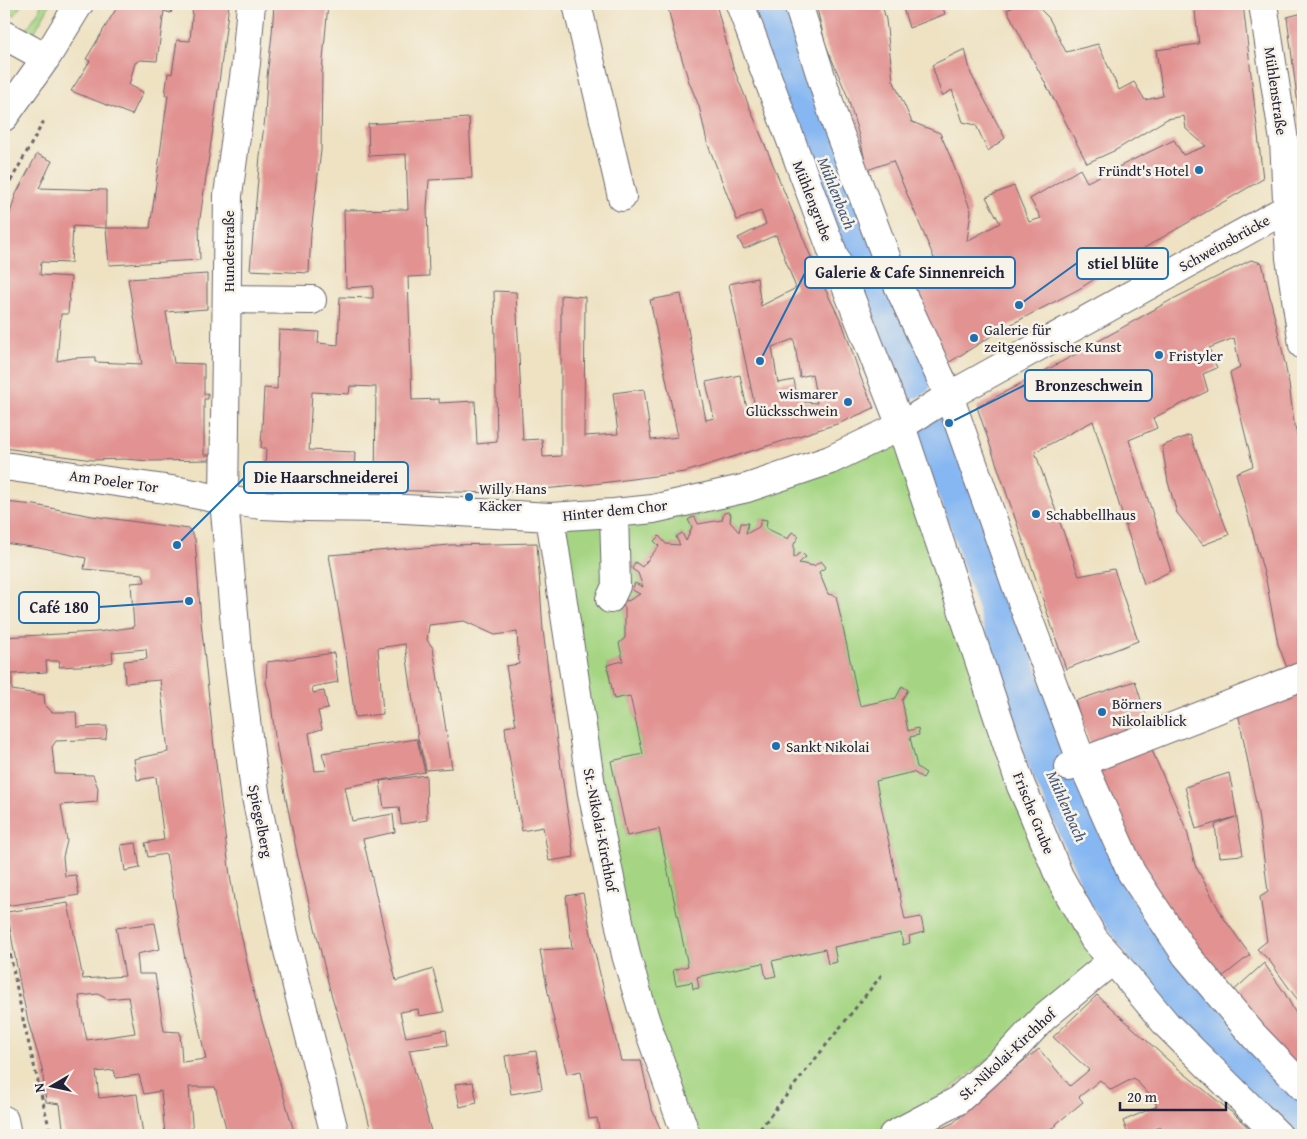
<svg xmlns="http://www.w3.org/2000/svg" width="1307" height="1139" font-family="'Gentium Book Plus',serif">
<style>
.green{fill:#a5d583;stroke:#647c5f;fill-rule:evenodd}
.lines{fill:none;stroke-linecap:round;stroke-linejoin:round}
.canal{stroke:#86b7f2;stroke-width:38}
.building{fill:#e19291;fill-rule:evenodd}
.minor-casing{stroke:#69656b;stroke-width:30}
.path{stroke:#69656b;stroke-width:3;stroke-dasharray:4 4;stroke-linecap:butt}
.minor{stroke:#fff;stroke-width:28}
.poi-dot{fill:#1f6fb2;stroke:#f7f3e8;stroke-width:2}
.labels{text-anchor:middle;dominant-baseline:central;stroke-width:5;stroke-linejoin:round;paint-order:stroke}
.street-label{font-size:15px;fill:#22223b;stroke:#f7f3e8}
.poi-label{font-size:15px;fill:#22223b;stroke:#f7f3e8;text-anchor:start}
.water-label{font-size:16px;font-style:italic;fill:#45567b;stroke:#f7f3e8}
.leader{fill:none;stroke:#1f6fb2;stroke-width:2}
.callout-dot{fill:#1f6fb2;stroke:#f7f3e8;stroke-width:2}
.callout{fill:#f7f3e8;stroke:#1f6fb2;stroke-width:2}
.callout-label{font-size:16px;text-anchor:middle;font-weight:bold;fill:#22223b}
</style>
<rect width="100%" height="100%" fill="#f7f3e8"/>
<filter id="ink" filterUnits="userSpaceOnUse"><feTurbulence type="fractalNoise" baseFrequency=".02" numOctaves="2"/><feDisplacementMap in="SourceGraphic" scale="10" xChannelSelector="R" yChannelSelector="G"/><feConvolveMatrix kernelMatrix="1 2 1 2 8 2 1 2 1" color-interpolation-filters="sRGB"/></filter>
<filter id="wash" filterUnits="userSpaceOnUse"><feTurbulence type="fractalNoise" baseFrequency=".0096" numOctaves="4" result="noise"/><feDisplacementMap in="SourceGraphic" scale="20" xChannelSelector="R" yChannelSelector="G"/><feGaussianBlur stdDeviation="1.12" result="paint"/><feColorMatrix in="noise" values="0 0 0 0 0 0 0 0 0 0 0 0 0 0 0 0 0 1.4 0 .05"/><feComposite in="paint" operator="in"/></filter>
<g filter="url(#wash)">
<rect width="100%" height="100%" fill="#eee2c3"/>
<!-- green -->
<path class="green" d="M4,4H22L14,16L4,10Z
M41,4H49L47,10L35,31L23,34L39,11Z
M901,426L1021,786L1113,960L893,1135H686L645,1019L550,517L653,509ZM728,512L731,514L730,522L739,532L742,523L748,524L746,534L759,527L761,519L767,520L766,528L788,539L794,544V558L801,552L806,557L799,563L814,566L821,561L826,567L819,572L828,594L836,596L860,706L896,698L902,686L908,690L902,700L908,731L918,729L919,735L910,737L917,767L926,773L923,778L913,772L876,781L905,920L921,917L923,932L909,936L910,943L904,945L901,933L834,947L837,962L829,964L825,949L772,961L776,976L766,977L763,963L697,977L699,988L693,989L692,982L676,985L673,970L688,966L659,829L627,836L611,762L643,754L630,696L614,699L607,665L623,661L619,643L625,638V607L618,604L621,598L628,601L640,594L632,590L635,584L643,587L638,573L632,569L635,563L643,567L659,546L654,541L659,537L666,544L680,545L676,537L682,533L686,541L692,527L688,520L691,518L695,517L698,524L722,520L724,513Z"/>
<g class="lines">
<!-- canal -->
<path class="canal" d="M768,4L782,54L913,379
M933,431L968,520L1014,659L1043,752L1107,895L1163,973L1232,1049L1303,1122"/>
</g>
<g id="blocks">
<!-- building -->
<path class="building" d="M119,4H174L171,13L164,11L157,61L140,60L135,63L129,85L143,92L132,115L71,91L90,61L86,59Z
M193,4H229L214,122L199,225L200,260L109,265L106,228L73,226L71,263L41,262L40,275L71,277L68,314H61L57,361L73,358L95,357V362L142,364L128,279L207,274V309L166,312L174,363L204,364V394L208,393V399H204V455H210V460L151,461L124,459L93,460L4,448V222L7,223L16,194L37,154L52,161L39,188L106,190V228H150L168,95H165L168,73L172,74L177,40L190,41Z
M274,4H328L322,71L321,150L311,232L309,273L250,270L260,156L265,118L267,77L272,34Z
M588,4H614V5L589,9Z
M667,4H716L733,67L820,279L843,325L861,378L874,408L840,423L685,472L586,485L500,493L375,490L376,387L350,386L349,394L312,392L309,450L355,452L353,500L264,496L266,448H261L264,388L277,389L279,330L319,332L318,343L338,345L340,297L373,298V286L346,288L344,210L408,209L406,154L369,156L368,124L469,118L472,178L429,180L427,208L429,276L408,277L412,400L439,399V403L475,401L477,444L497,442L494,291L516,292L523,440L542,439L543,457L561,456V295L585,297L584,436L618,434L613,393L644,389L651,440L678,437L650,300L681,294L706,420L714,418L706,382L740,375L747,409L755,407L729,284L757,278L761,306L796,288L776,235L744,249L738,238L766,224L761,211L737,220L707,142L699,106L689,82L673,29ZM794,339L800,377L812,374L817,403L805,402L803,392L796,391L794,380L778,383L772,347Z
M816,4H882L886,20L893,80L912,122L940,133L950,156L971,211L967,241L1000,223L986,197L1014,186L1029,222L1041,218L1030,199L1080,169L1087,182L1174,140L1183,155L1206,146L1186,129L1184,116L1167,119L1116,150L1087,163L1007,10L1020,4H1035L1049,18L1066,52L1098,44L1119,90L1134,82L1145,100L1163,96L1156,50L1199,44L1194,4H1243L1263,179L1127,258L1079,289L1006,327L948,363L904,277L934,258L893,161L867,170L861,143L847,95L825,43Z
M902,4H942L945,14L909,28Z
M1303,13V138H1302L1287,17Z
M965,49L971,74L1005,138L988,151L976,125L963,122L952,90L942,96L932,65Z
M1251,260L1262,263L1282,349L1289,384L1294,423L1302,452L1303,468V669L1289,673L1278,644L1266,580L1236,473L1253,466L1230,373L1240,368L1234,338L1209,348L1217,368L1203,374L1208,391L1153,418L1157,428L1129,440L1171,571L1144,584L1093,421L1035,452L1079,576L1114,569L1138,641L1066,669L1038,585L977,407L1067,359L1171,300Z
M1190,435L1229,535L1203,545L1177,513L1168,482L1162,446Z
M4,502L35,505L92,516L189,529L195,539L201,622L214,747L230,876L236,911L253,990L295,1135H228L215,1087H189L193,1135H165L161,1091L144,1094L139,1075L116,1078L114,1070L96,1072L99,1098L137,1094L143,1135H64L60,1104L46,1102L42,1068L29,1025L20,984L7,912L68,903L83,979L125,976L116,928L155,923L160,949L137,954L139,974H155L164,1031L180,1032L182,1062L206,1059L201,1037L187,970L166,854L148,857L145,843L164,840L156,777L137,780L134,759L168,752L160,680L125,683L124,661L147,659L146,649L112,652L113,662L99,665L59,667L60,661H46L47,672L12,674V690L44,695L45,705L52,712H76L77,727L107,726L106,739L56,741L52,747L55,774L93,775L98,788L97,802L61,805L67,841L63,857L65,876L76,875L79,895L5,906L4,637L97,632L134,627L131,583L145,582L143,574L84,569L86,558L39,548L4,543ZM98,994L107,999L128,997L135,1033L87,1040L82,1018L79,996Z
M728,512L731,514L730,522L739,532L741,523H748L746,534L759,527L761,519L767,520L766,528L788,539L792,532L799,536L794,544V558L801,552L806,557L799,563L814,566L821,561L826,567L819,572L828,594L836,596L860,706L896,698L902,686L908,690L902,700L908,731L918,728L919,735L910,737L917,767L926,773L923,778L913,772L876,781L905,920L921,917L924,932L909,936L910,943L903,945L901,933L834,947L837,962L828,964L825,949L772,961L776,976L766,978L763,963L697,977L699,988L693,989L692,982L676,985L673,970L688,966L659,829L627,836L611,761L643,754L630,696L614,699L607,665L623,661L619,643L625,638V607L618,604L620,598L628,601L640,594L632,590L635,583L643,587L638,573L632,569L635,562L642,567L659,546L654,541L659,536L666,544L680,545L676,537L682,533L686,541L692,527L688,520L691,518L695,517L698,524L722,520L724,513Z
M537,543L543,630L554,720L574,857L549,861L543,827L522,831L507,744L505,727L516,725L506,666L519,664L517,632L495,635L464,621L429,625L427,640L433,648L452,768L426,770L418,738L405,644L378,648L383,714L355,717L346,654L329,555L450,545Z
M334,653L338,682L312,687L313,693L324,691L328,709L318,711L322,729L309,733L315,771L327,770L322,753L417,739L425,772L345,787L352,821L393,814L395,832L363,839L396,981L433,969L444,1012L419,1016L418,1009L400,1012L406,1037L446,1030L448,1045L409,1050L432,1135H372L365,1107L330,990L297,853L286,799L275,737L271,702L266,682L267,662Z
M1135,681L1149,725L1090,745L1075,701Z
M1303,686V1006L1294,995L1269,960L1257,949L1267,941L1260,897L1268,892L1258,813L1237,707Z
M1147,739L1187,831L1195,865L1223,917L1250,955L1221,978L1188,938L1144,878L1096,767Z
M1229,773L1232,787L1243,855L1219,857L1215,825L1235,817L1196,829L1185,787Z
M426,775L427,820L401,824L399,807L384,808L380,781Z
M136,843L140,868L125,871L121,845Z
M583,893L594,949L621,1061H641L651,1107L663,1135H600L597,1118L589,1119L581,1071L567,1074L551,1008L540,950L572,948L566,896Z
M1264,963L1284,992L1299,1019L1303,1023V1076L1229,995Z
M1097,995L1169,1061L1236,1116L1256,1135H1165L1160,1126L1146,1133L1147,1135H1128L1123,1121L1157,1106L1153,1099L1134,1078L1111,1090L1100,1080L1079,1097L1083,1102L1056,1124L1057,1125L1040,1135H927L953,1123L988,1093L1011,1071L1039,1049L1070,1086L1089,1070L1053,1037Z
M536,1051L542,1089L511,1094L505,1056Z
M473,1082L477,1103L460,1107L455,1084Z"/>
</g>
</g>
<g filter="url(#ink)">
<use href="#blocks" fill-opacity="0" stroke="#69656b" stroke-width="1"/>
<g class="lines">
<!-- minor casing -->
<g class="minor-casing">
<path id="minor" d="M251,4L246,63L228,195L224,500L237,649L255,792L284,935L335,1135
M577,4L622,197
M740,4L833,253L901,426L1021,786L1031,808L1059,876L1094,939L1113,960L1167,1025L1278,1135
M798,4L836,124L891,270L949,396L1021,599L1082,762L1131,872L1186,955L1254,1036L1303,1087
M1263,4L1284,141L1290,258L1303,345
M4,35L46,58
M4,117L46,58L79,4
M227,299L312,300
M4,466L179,491L224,500L262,505L307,507L387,508L550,517L614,513L653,509L747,488L830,460L901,426L949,396L1286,209L1303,195
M550,517L592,792L626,955L645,1019L686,1135
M610,599L616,586L614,513
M1069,767L1303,676
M4,1120L7,1135
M893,1135L957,1101L1014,1049L1044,1017L1113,960"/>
</g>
<!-- path -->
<path class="path" d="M4,204L9,184L45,119
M4,923L24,1024L51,1135
M755,1135L884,972"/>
<!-- minor -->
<use href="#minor" class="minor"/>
</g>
</g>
<!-- markers -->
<g class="poi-dot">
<circle cx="1199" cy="170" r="5"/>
<circle cx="974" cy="338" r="5"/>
<circle cx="1159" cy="355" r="5"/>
<circle cx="848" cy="402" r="5"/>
<circle cx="469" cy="497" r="5"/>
<circle cx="1036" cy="514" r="5"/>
<circle cx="1102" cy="712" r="5"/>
<circle cx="776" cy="746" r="5"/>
</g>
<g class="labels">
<!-- street labels -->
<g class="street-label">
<text transform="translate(1276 91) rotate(82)">Mühlenstraße</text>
<text transform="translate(813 201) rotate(69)">Mühlengrube</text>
<text transform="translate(1224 243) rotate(-29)">Schweinsbrücke</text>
<text transform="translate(228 251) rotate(-90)">Hundestraße</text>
<text transform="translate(114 481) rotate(8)">Am Poeler Tor</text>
<text transform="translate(615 510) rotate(-6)">Hinter dem Chor</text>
<text transform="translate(1034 813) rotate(68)">Frische Grube</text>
<text transform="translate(261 821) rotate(79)">Spiegelberg</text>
<text transform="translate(601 830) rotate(79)">St.-Nikolai-Kirchhof</text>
<text transform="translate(1007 1054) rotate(-43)">St.-Nikolai-Kirchhof</text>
</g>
<!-- poi labels -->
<g class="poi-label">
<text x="1189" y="170" text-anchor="end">Fründt's Hotel</text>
<text x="984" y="329">Galerie für<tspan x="984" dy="17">zeitgenössische Kunst</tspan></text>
<text x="1169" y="355">Fristyler</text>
<text x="838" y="393" text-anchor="end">wismarer<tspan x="838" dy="17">Glücksschwein</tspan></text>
<text x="479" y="488">Willy Hans<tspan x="479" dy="17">Käcker</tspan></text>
<text x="1046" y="514">Schabbellhaus</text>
<text x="1112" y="703">Börners<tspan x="1112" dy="17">Nikolaiblick</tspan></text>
<text x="786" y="746">Sankt Nikolai</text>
</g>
<!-- water labels -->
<g class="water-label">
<text transform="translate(837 193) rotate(68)">Mühlenbach</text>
<text transform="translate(1067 806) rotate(66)">Mühlenbach</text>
</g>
</g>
<!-- callouts -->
<path class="leader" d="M1019 305L1077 263M760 361L805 273M949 423L1025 385M177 545L244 478M189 601L99 607"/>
<g class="callout-dot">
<circle cx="1019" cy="305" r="5"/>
<circle cx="760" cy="361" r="5"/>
<circle cx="949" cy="423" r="5"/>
<circle cx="177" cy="545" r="5"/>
<circle cx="189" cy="601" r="5"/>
</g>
<g class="callout">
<rect x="1077" y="248" width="91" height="31" rx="5"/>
<rect x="805" y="257" width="210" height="31" rx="5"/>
<rect x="1025" y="370" width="127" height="31" rx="5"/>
<rect x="244" y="462" width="164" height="31" rx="5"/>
<rect x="19" y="592" width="80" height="31" rx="5"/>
</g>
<g class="callout-label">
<text x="1123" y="269">stiel blüte</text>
<text x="910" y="278">Galerie &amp; Cafe Sinnenreich</text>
<text x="1089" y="391">Bronzeschwein</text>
<text x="326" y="483">Die Haarschneiderei</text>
<text x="59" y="613">Café 180</text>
</g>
<!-- margin -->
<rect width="1307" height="1139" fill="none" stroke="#f7f3e8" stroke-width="20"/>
<!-- north arrow -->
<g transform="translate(52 1086) rotate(261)" stroke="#f7f3e8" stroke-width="4" paint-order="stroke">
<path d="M0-4L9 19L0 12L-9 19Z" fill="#22223b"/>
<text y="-8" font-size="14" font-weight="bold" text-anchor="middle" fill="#22223b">N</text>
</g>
<!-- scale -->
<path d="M1120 1102v8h106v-8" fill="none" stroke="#22223b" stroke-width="2.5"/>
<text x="1127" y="1102" font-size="15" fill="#22223b" stroke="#f7f3e8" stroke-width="4" paint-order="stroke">20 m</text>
</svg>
